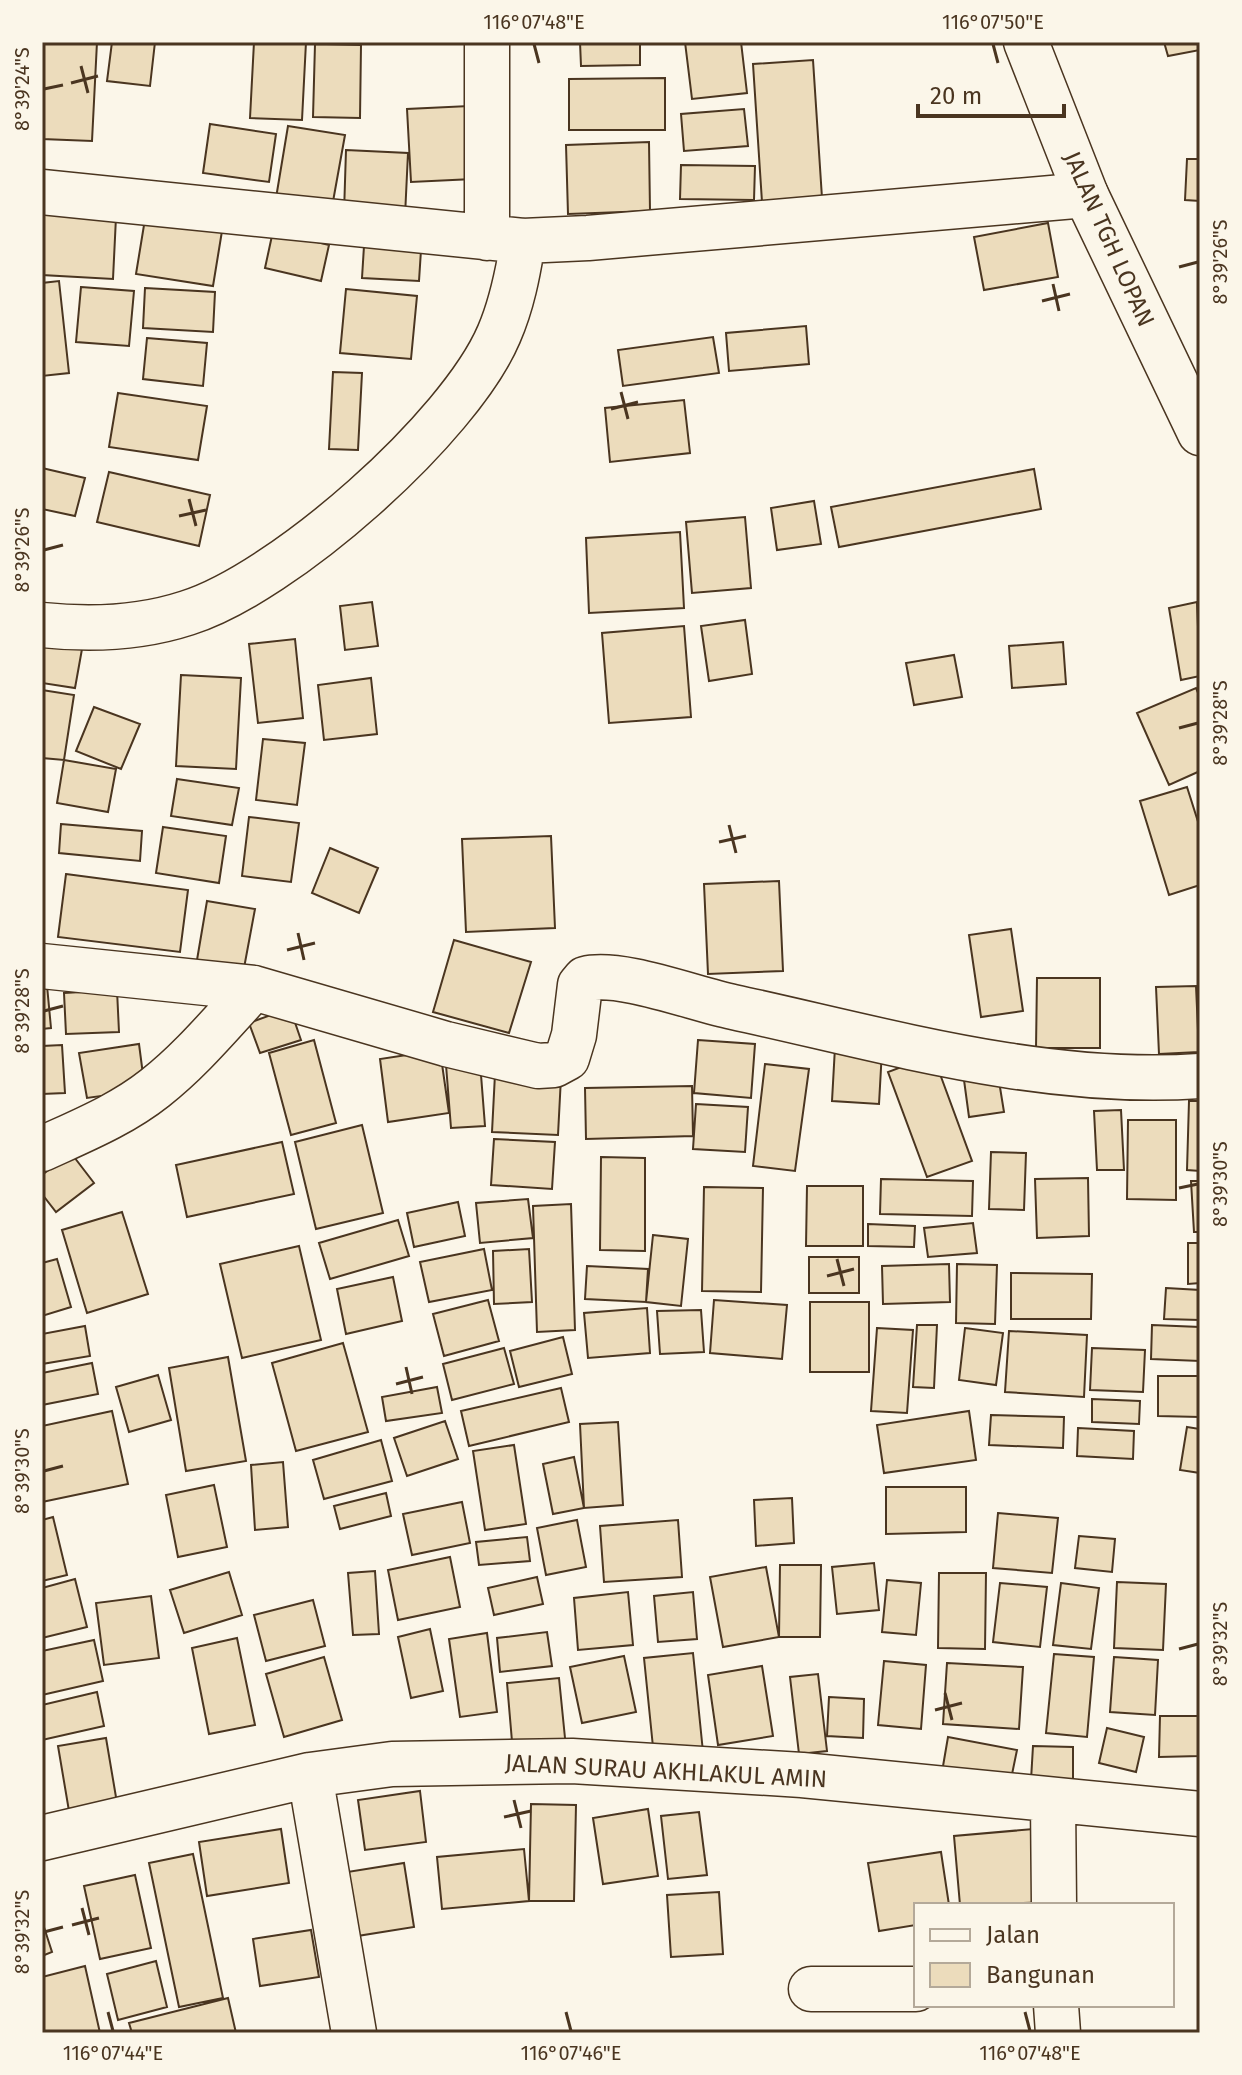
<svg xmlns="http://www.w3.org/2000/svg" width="1242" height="2075" font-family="'Fira Sans',sans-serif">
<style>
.building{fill:#ecdcbc;stroke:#4a3520;stroke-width:2}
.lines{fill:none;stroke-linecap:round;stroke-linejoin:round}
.minor-casing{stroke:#4a3520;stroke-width:47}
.highway-casing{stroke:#4a3520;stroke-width:47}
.minor{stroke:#fbf6e9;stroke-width:44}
.highway{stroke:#fbf6e9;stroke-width:44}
.ticks{fill:none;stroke:#4a3520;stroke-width:3}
.labels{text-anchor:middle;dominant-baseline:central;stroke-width:6;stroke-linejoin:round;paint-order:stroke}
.street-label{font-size:24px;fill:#4a3520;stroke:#fbf6e9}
.neatline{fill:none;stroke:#4a3520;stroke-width:3}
.ticks-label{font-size:20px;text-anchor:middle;fill:#4a3520}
</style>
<rect width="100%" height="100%" fill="#fbf6e9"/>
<!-- building -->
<path class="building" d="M42,42H97L92,141L42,139Z
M112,42H155L150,86L107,81Z
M254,42H306L302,120L250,118Z
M580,42H640V65L581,66Z
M685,42H741L747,93L692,99Z
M1164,42H1200V50L1168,56Z
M315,44L361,45L360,118L313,117Z
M813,60L822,198L762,202L753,64Z
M665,78V130H569V79Z
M469,106L473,179L411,182L407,109Z
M744,109L748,146L684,151L681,114Z
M210,124L276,134L269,182L203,173Z
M288,126L345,135L332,207L276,198Z
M649,142L650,211L568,214L566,145Z
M346,150L408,153L405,216L344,213Z
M1187,159H1200V201L1185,200Z
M681,165L755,166L754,200L680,199Z
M42,213L116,217L113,279L42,275Z
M145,219L222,231L213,286L136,274Z
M1048,223L1058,277L984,290L974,237Z
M273,231L329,245L321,281L265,268Z
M364,246L421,250L419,281L362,278Z
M59,281L69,373L42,376V283Z
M81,287L134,291L129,346L76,342Z
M145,288L215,292L213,332L143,328Z
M346,289L417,296L411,359L340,353Z
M806,326L809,364L729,371L726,333Z
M713,337L719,373L623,386L618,350Z
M147,338L207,343L203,386L143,379Z
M333,372L362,373L358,450L329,449Z
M118,393L207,406L198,460L109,447Z
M684,400L690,453L610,462L605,408Z
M42,468L85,478L75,516L42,509Z
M1034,469L1041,509L839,547L831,507Z
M109,472L210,495L199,546L97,522Z
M814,501L821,544L777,550L771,508Z
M745,517L751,588L692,593L686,522Z
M680,532L684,608L589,613L586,538Z
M372,602L378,646L345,650L340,606Z
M1197,602L1200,676L1181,680L1169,608Z
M745,620L752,674L709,681L701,626Z
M684,626L691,717L609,723L602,633Z
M295,639L303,718L258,723L249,644Z
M42,642L82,649L75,688L42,683Z
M1063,642L1066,684L1012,688L1009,646Z
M954,655L962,697L914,705L906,663Z
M181,675L241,678L236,769L176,766Z
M371,678L377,734L324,740L318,685Z
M1196,688L1200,698V771L1169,785L1137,713Z
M42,690L74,695L64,760L42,758Z
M94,707L140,724L121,769L76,751Z
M263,739L305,743L297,805L256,800Z
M64,760L116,769L108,812L57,803Z
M177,779L239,788L232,825L171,816Z
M1187,787L1200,828V885L1169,895L1140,801Z
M249,817L299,823L291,882L242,876Z
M61,824L142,831L140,861L59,853Z
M163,827L226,836L219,883L156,873Z
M551,836L555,928L466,932L462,839Z
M330,848L378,868L359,913L312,893Z
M66,874L188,890L180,952L58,937Z
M779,881L783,971L708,974L704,884Z
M207,901L255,909L244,968L197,960Z
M1011,929L1023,1011L981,1017L969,935Z
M454,940L531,962L509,1033L433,1012Z
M46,975L51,1028L42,1029V976Z
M1037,978H1100V1048H1036Z
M1196,986L1199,1052L1159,1054L1156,987Z
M117,990L119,1032L66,1034L64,993Z
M290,1008L301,1040L260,1053L249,1023Z
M314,1040L336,1123L291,1135L269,1053Z
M698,1040L755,1044L751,1098L694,1093Z
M139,1044L145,1090L87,1098L79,1053Z
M62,1045L65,1093L42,1094V1046Z
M835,1047L882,1050L879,1104L832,1101Z
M440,1050L449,1113L388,1122L380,1059Z
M933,1055L972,1161L927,1177L888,1072Z
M480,1062L485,1126L451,1128L446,1065Z
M765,1064L809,1069L795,1171L753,1166Z
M495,1074L561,1077L558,1135L492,1132Z
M998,1075L1004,1112L969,1117L964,1080Z
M692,1086L693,1136L586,1139L585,1088Z
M1189,1101H1200V1171L1187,1170Z
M696,1104L748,1107L745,1152L693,1149Z
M1121,1110L1124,1170H1097L1094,1111Z
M1128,1120H1176V1200L1127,1199Z
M362,1125L383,1213L316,1229L295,1142Z
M494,1139L555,1142L552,1189L491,1185Z
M282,1142L294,1194L187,1217L176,1165Z
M991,1152L1026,1153L1024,1210L989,1209Z
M71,1153L94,1183L56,1212L42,1194V1175Z
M601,1157L645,1158V1251L600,1250Z
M1088,1178L1089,1236L1037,1238L1035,1179Z
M881,1179L973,1181L972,1216L880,1214Z
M1191,1181H1200V1232H1194Z
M807,1186H863V1246H806Z
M704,1187L763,1188L761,1292L702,1291Z
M528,1199L533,1238L480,1243L476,1203Z
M458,1202L465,1236L414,1247L407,1213Z
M571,1204L575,1330L537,1332L533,1206Z
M122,1212L148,1294L87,1313L62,1230Z
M398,1220L409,1256L330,1279L319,1243Z
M973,1223L977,1253L928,1257L924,1228Z
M868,1224L915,1226L914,1247L868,1246Z
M653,1235L688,1239L681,1306L646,1302Z
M1188,1243H1200V1283L1188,1284Z
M299,1246L321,1340L242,1358L220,1264Z
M484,1249L492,1290L429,1302L420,1262Z
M529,1249L532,1302L494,1304L493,1251Z
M809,1257H859V1293H809Z
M57,1259L71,1307L42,1316V1263Z
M949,1264L950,1302L883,1304L882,1266Z
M957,1264L997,1265L995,1324L956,1323Z
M587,1266L648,1269L646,1302L585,1299Z
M1011,1273L1092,1274L1091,1319H1011Z
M393,1277L402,1321L346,1334L337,1289Z
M1166,1288L1200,1290V1320L1164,1319Z
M488,1300L499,1341L444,1356L433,1314Z
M714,1300L787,1305L782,1359L710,1353Z
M810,1302H869V1372H810Z
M647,1308L650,1353L588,1358L584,1313Z
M701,1310L704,1352L660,1354L657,1311Z
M917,1325H937L934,1388L913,1387Z
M1152,1325L1200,1327V1361L1151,1359Z
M85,1326L90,1356L42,1364V1334Z
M877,1328L913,1330L907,1413L871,1411Z
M965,1328L1003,1333L996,1385L959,1380Z
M1009,1331L1087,1335L1084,1397L1005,1392Z
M563,1337L572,1374L519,1387L510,1351Z
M343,1343L368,1432L296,1451L272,1363Z
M504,1348L514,1384L452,1400L443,1364Z
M1092,1348L1145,1350L1143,1392L1090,1390Z
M228,1357L246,1461L186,1471L169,1368Z
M92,1363L98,1394L42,1405V1373Z
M158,1375L171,1420L129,1432L116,1387Z
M1158,1376H1200V1417L1158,1416Z
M437,1387L442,1413L386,1421L382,1397Z
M561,1388L569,1422L469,1446L461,1411Z
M1092,1399L1140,1401L1139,1424L1092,1422Z
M112,1411L128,1484L42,1502V1426Z
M969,1411L976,1460L884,1473L877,1425Z
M991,1415L1064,1417L1063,1448L989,1445Z
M445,1421L458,1459L407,1476L394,1438Z
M618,1422L623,1505L584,1508L580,1424Z
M1187,1427L1200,1429V1473L1180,1470Z
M1078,1428L1134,1431L1133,1459L1077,1456Z
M381,1440L392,1481L324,1499L313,1460Z
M514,1445L526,1524L485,1530L473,1451Z
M574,1457L584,1508L553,1514L543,1464Z
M283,1462L288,1527L255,1530L251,1465Z
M214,1485L227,1547L178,1557L166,1495Z
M886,1487H966V1532L886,1534Z
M386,1493L391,1516L340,1529L334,1506Z
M792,1498L794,1543L756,1546L754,1500Z
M462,1502L470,1543L412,1555L403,1514Z
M998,1513L1058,1518L1052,1573L993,1568Z
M53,1517L67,1575L42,1581V1520Z
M577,1520L586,1567L546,1575L537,1528Z
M678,1520L682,1577L604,1582L600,1526Z
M1079,1536L1115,1539L1112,1572L1075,1568Z
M527,1537L530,1561L479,1565L476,1542Z
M450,1557L460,1607L398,1620L388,1570Z
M874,1563L879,1610L837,1614L832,1567Z
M780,1565H821L820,1637H779Z
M766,1567L779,1637L723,1647L710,1577Z
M375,1571L379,1634L353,1635L348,1573Z
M229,1572L242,1615L184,1633L170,1590Z
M939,1573H986L985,1649L938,1648Z
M537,1577L543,1604L494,1615L488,1588Z
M75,1579L87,1627L42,1638V1588Z
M887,1580L921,1583L916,1635L882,1632Z
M1117,1582L1166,1584L1163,1650L1114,1648Z
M1000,1583L1047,1587L1040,1647L993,1642Z
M1061,1583L1099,1588L1091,1649L1053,1645Z
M628,1592L633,1645L578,1650L574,1598Z
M693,1592L697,1639L658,1642L654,1596Z
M151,1596L159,1658L104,1665L96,1603Z
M313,1600L325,1646L266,1661L254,1615Z
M430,1629L443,1691L411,1698L398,1637Z
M547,1632L552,1666L500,1672L497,1638Z
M487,1633L497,1712L460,1717L449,1639Z
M237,1638L255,1725L209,1734L192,1648Z
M94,1640L103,1681L42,1695V1651Z
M693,1653L703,1752L654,1757L644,1658Z
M1054,1654L1094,1657L1087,1737L1046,1733Z
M624,1656L636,1712L582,1723L570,1667Z
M324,1657L342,1720L284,1737L266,1674Z
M1114,1657L1158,1660L1155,1715L1110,1712Z
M884,1661L926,1665L921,1729L878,1725Z
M947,1663L1023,1667L1019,1729L943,1724Z
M762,1666L773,1736L718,1745L708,1675Z
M818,1674L827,1751L799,1754L790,1677Z
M559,1678L566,1748L513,1753L507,1683Z
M97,1692L104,1726L42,1740V1705Z
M829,1697L864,1699L863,1738L827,1736Z
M1160,1716H1200V1756L1159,1757Z
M1107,1728L1144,1737L1136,1772L1099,1763Z
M948,1737L1017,1750L1010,1784L942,1772Z
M106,1738L117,1803L69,1811L58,1746Z
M1033,1746L1073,1747V1781L1031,1780Z
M420,1791L426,1842L365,1850L358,1800Z
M531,1804L576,1805L574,1901H529Z
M648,1809L658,1876L603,1884L593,1818Z
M699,1812L707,1875L668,1879L661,1816Z
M1045,1828L1052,1902L960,1905L954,1836Z
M281,1829L289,1883L207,1896L199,1842Z
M524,1849L529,1901L442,1909L437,1857Z
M941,1852L949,1905H916V1925L879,1931L868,1863Z
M193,1854L223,1998L179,2007L149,1863Z
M404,1863L414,1927L351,1937L341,1873Z
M135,1875L151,1948L100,1959L84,1886Z
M719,1892L723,1954L671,1957L667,1895Z
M42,1921L52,1952L42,1956Z
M311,1930L319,1977L260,1986L253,1939Z
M156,1961L167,2007L118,2020L107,1974Z
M85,1966L100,2033H42V1977Z
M228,1998L236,2033H132L129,2023Z"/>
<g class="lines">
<!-- minor casing -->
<g class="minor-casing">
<path id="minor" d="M42,192L523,241L588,238L1086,195
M487,238V42
M42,625C89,630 141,628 187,613C283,583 459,428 499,334C512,304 518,273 523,241
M42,966L254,988L446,1044L538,1066L554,1065L567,1058L574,1035L580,985L585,979C620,970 694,999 733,1007C885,1040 1043,1087 1200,1076
M42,1149C81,1131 121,1115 155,1088C192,1059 222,1022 254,988
M310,1775L354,2033
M1053,1801L1054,1905
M42,1838L310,1775L392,1764L572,1761L802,1775L1200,1814
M811,1989H916
M1056,2005L1058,2033"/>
</g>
<!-- highway casing -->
<g class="highway-casing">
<path id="highway" d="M1026,42L1086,195L1200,433"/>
</g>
<!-- minor -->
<use href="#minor" class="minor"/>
<!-- highway -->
<use href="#highway" class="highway"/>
</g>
<!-- ticks -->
<path class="ticks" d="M534,44L539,63M993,44L998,63M81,66L88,93M71,83L98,76M44,89L63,85M1179,267L1198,262M1053,284L1059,311M1042,301L1070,294M621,392L628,419M611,409L638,402M189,499L196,526M179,516L206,510M44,550L63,545M1179,728L1198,723M729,825L736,853M719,842L746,836M298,933L304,960M287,950L315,943M44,1011L63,1006M1179,1188L1198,1184M837,1259L844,1286M827,1276L854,1269M406,1367L412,1394M396,1384L423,1377M44,1471L63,1466M1179,1649L1198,1644M945,1693L952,1720M935,1710L962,1703M514,1800L521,1828M504,1817L531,1811M82,1908L89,1935M72,1925L99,1918M44,1932L63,1927M108,2012L113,2031M566,2012L571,2031M1025,2012L1030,2031"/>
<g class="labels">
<!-- street labels -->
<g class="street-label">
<text transform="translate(1109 239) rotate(66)">JALAN TGH LOPAN</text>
<text transform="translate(666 1771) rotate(3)">JALAN SURAU AKHLAKUL AMIN</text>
</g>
</g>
<!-- border -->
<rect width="1242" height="2075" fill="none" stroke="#fbf6e9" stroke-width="88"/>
<!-- legend -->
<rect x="914" y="1903" width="260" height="104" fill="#fbf6e9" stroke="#b4a999" stroke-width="2"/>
<rect x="930" y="1929" width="40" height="12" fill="#fbf6e9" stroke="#b4a999" stroke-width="2"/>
<text x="986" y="1943" font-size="24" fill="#4a3520">Jalan</text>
<rect x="930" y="1963" width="40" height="24" fill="#ecdcbc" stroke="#b4a999" stroke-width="2"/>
<text x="986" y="1983" font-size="24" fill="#4a3520">Bangunan</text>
<!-- scale -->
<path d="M918 104v12h146v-12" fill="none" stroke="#4a3520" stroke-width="4"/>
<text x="930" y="104" font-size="24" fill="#4a3520" stroke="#fbf6e9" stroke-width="6" paint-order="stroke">20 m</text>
<rect x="44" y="44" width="1154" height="1987" class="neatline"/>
<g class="ticks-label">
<text x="534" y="29">116°07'48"E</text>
<text x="993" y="29">116°07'50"E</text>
<text transform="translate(22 89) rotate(-90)" y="7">8°39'24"S</text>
<text transform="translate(1220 262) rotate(-90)" y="7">8°39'26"S</text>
<text transform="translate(22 550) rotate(-90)" y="7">8°39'26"S</text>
<text transform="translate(1220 723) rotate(-90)" y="7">8°39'28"S</text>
<text transform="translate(22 1011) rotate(-90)" y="7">8°39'28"S</text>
<text transform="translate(1220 1184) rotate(-90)" y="7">8°39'30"S</text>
<text transform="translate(22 1471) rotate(-90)" y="7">8°39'30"S</text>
<text transform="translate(1220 1644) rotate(-90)" y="7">8°39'32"S</text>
<text transform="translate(22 1932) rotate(-90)" y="7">8°39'32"S</text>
<text x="113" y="2060">116°07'44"E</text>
<text x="571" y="2060">116°07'46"E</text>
<text x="1030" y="2060">116°07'48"E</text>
</g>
</svg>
